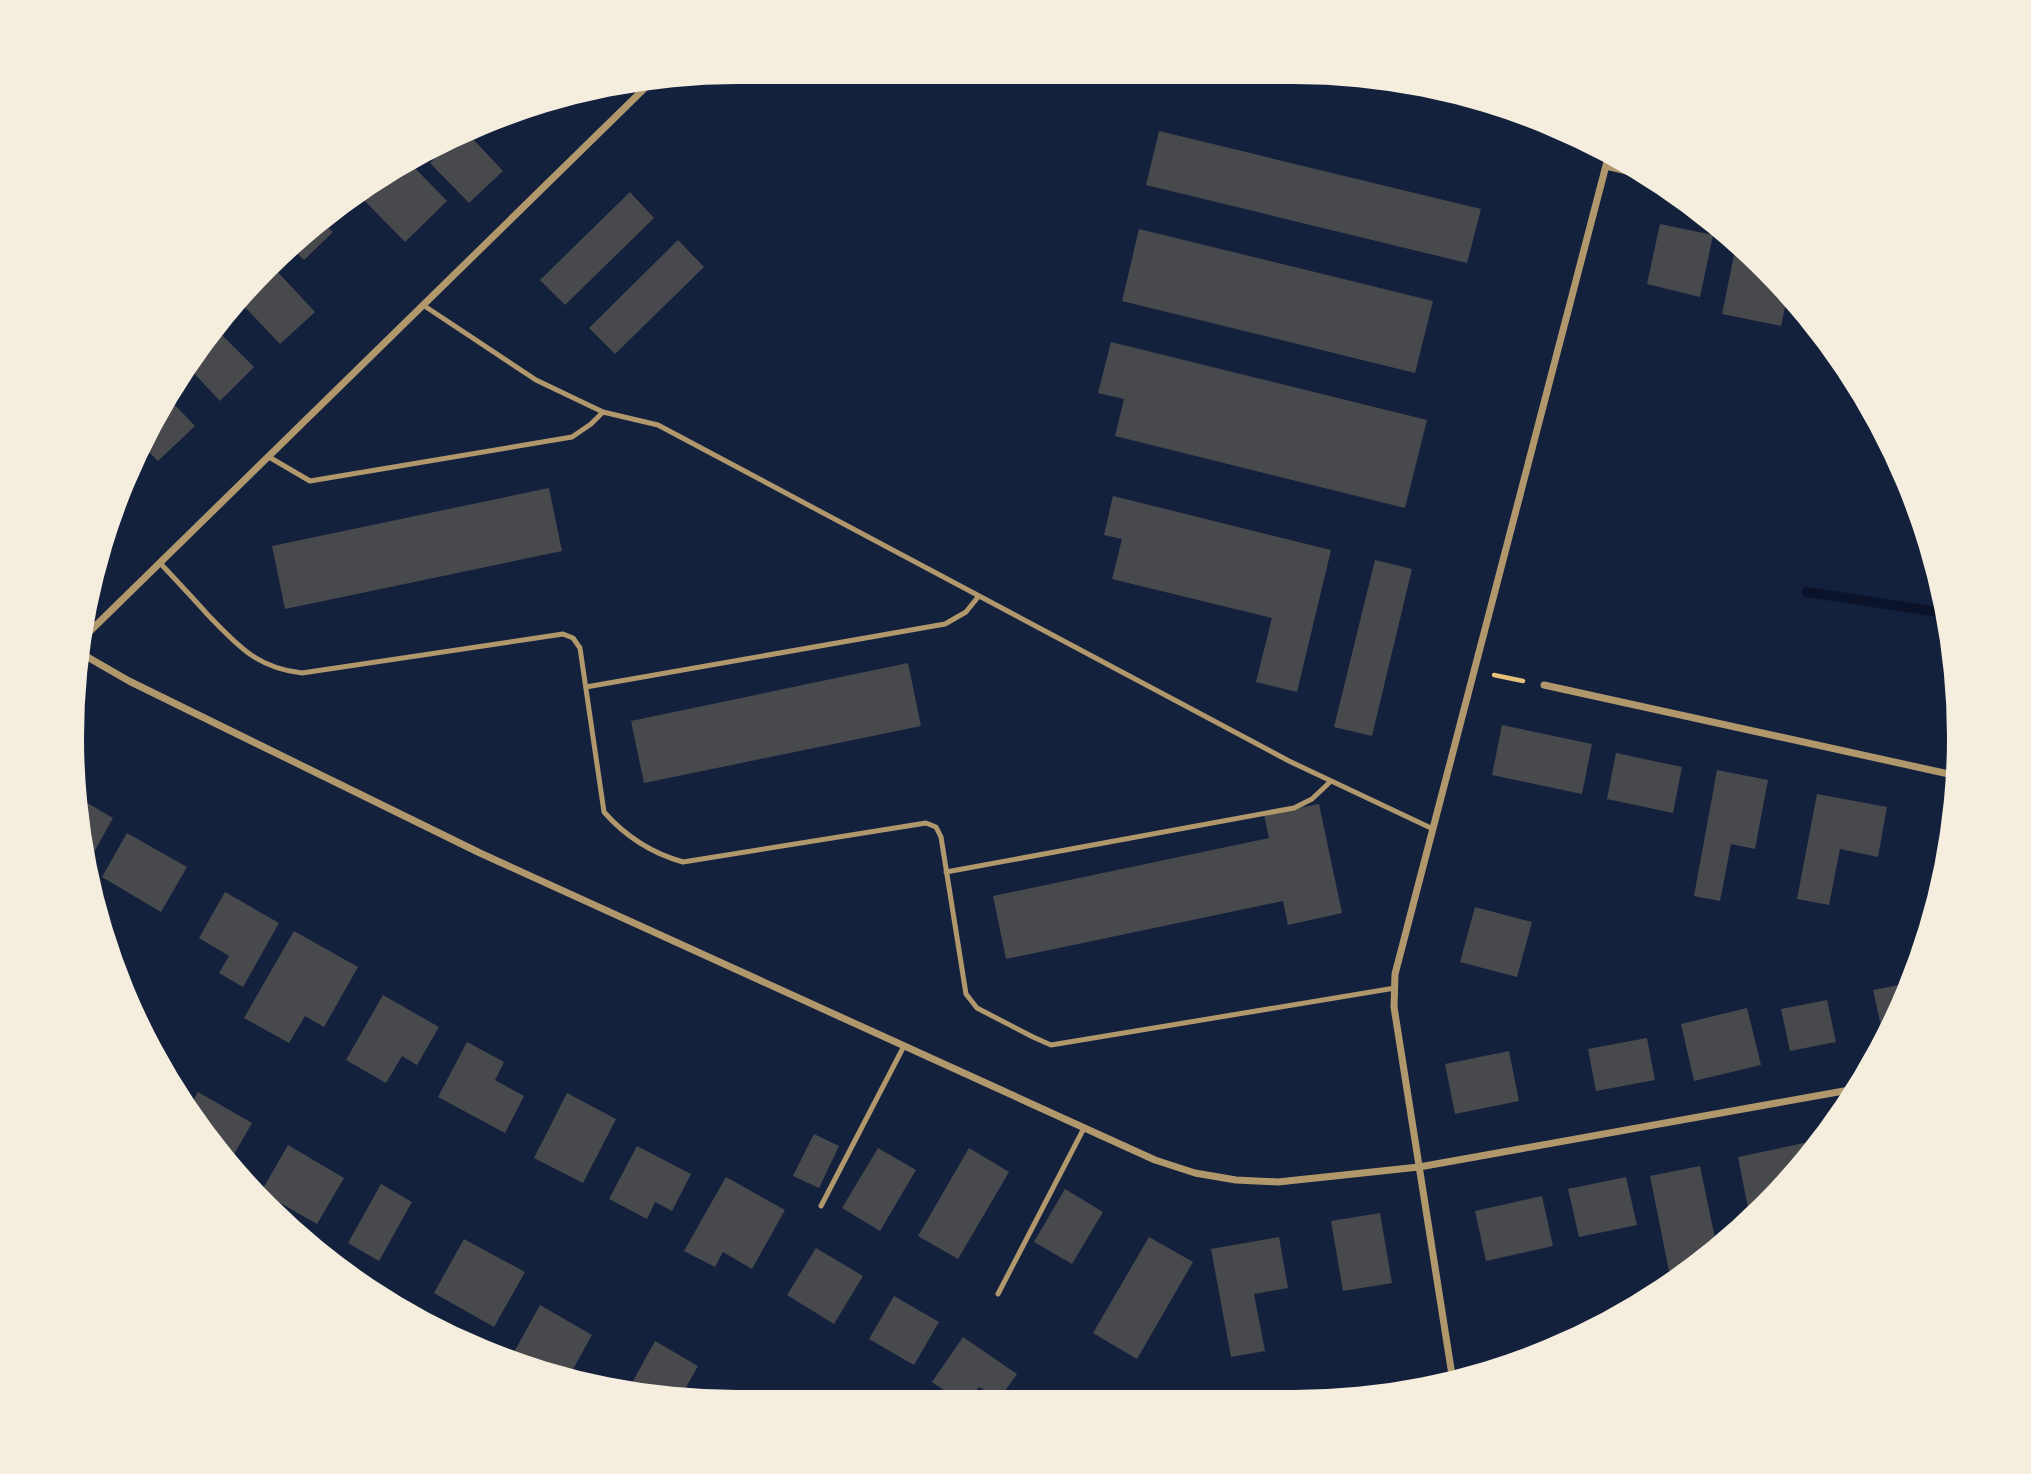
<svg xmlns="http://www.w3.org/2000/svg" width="2031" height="1474" font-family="Spectral,serif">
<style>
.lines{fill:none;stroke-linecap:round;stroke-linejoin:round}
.stream{stroke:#0b132b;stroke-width:10}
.building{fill:#48494c}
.path{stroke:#e5c07b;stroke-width:4.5}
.service{stroke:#b1986c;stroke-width:5}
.minor{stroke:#b1986c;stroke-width:7}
</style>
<rect width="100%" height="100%" fill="#14213d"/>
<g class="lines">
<!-- stream -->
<path class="stream" d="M1807,592L1945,613"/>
</g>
<!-- building -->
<path class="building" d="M1159,131L1481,209L1467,263L1146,185Z
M471,137L503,171L469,203L430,163L445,149Z
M411,164L447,201L405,242L357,193L368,184Z
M630,192L654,218L565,305L540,280Z
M323,223L333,232L304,260L293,249Z
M1660,224L1713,235L1700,297L1647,284Z
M1139,229L1433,301L1415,373L1122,301Z
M678,240L704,267L615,354L589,328Z
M1735,250L1788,293L1781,326L1722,314Z
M275,269L315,312L280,344L240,302Z
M216,329L254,367L220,401L190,369Z
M1111,342L1427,420L1405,508L1115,436L1124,399L1098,393Z
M169,399L195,426L158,461L140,443Z
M549,488L562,551L285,609L272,546Z
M1113,496L1331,550L1297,692L1256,682L1272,618L1112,579L1122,539L1104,535Z
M1375,560L1412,569L1372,736L1334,727Z
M908,663L921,726L644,783L631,721Z
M1502,725L1592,744L1582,794L1492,775Z
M1616,753L1682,767L1673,813L1607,799Z
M1717,770L1768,780L1755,849L1731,844L1720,901L1694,896Z
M1817,794L1887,807L1878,857L1840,849L1829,905L1797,899Z
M77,797L113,818L88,863L77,823Z
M1319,804L1342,913L1288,925L1283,901L1006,959L993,896L1269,838L1264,815Z
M127,833L187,867L161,912L102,877Z
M225,892L279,923L243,987L219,973L229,956L199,938Z
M1475,907L1532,922L1517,977L1460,962Z
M294,931L358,967L324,1027L305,1016L289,1043L244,1018Z
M1909,983L1890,1032L1886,1038L1884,1039L1873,990Z
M383,995L439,1027L417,1065L402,1056L386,1083L346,1060Z
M1827,1000L1836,1042L1790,1051L1781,1009Z
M1747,1008L1761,1065L1694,1081L1681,1024Z
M1647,1038L1655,1080L1596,1091L1588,1049Z
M467,1042L504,1062L495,1080L524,1096L505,1133L438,1097Z
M1509,1051L1519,1101L1455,1114L1445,1064Z
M198,1092L252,1123L229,1163L192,1103Z
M567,1093L616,1119L583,1183L534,1158Z
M814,1134L839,1146L819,1188L793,1176Z
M1809,1142L1811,1153L1750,1218L1738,1157Z
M288,1145L344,1178L317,1224L261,1192Z
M637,1146L691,1174L672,1211L655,1202L647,1219L609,1199Z
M878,1148L916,1170L880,1231L842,1208Z
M969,1148L1009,1172L958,1259L918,1236Z
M1700,1166L1717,1248L1686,1268L1669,1271L1650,1176Z
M726,1177L785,1210L752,1269L723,1252L715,1267L684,1251Z
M1626,1177L1637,1225L1579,1237L1568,1189Z
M381,1184L412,1202L379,1261L348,1243Z
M1065,1189L1103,1212L1072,1264L1034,1242Z
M1542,1196L1553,1246L1486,1261L1475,1211Z
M1380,1213L1392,1283L1343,1291L1331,1221Z
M1149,1237L1193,1262L1137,1359L1093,1333Z
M1279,1237L1288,1288L1254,1294L1265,1351L1231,1357L1211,1249Z
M464,1239L525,1272L494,1327L434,1293Z
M816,1248L863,1276L834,1324L787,1295Z
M894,1296L939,1322L914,1365L869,1339Z
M540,1305L592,1335L567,1380L514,1352Z
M963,1337L1017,1374L999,1399L979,1387L970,1399H957L932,1382Z
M655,1341L698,1366L680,1398L628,1390Z"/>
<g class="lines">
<!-- path -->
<path class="path" d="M1494,675L1523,681"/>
<!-- service -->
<path class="service" d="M423,305L536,380L603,412L658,425L1289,761L1433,829
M269,457L310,481L572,437L591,424L603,412
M160,563C176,580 192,597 208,615C238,646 257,668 302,673L563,634L573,638L580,648L604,812C626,837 651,853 683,862L926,823L936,827L941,837L966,994L977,1008L1033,1037L1051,1045L1395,988
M586,687L945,624L966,612L978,597
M946,872L1294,808L1312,799L1331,781
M821,1206L904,1046
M998,1294L1084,1128"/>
<!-- minor -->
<path class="minor" d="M1606,166L1644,175
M80,641L650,83
M77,651L129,681L480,853L1155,1160L1195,1173L1236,1180L1278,1182L1419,1167L1855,1089
M1544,685L1958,776
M1452,1375L1394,1007L1395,974L1609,154"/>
</g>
<!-- crop -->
<path d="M0 0H2031V1474H0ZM737 84H1294A653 653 0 0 1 1947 737V737A653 653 0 0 1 1294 1390H737A653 653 0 0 1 84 737V737A653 653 0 0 1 737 84Z" fill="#f5edde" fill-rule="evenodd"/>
</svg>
